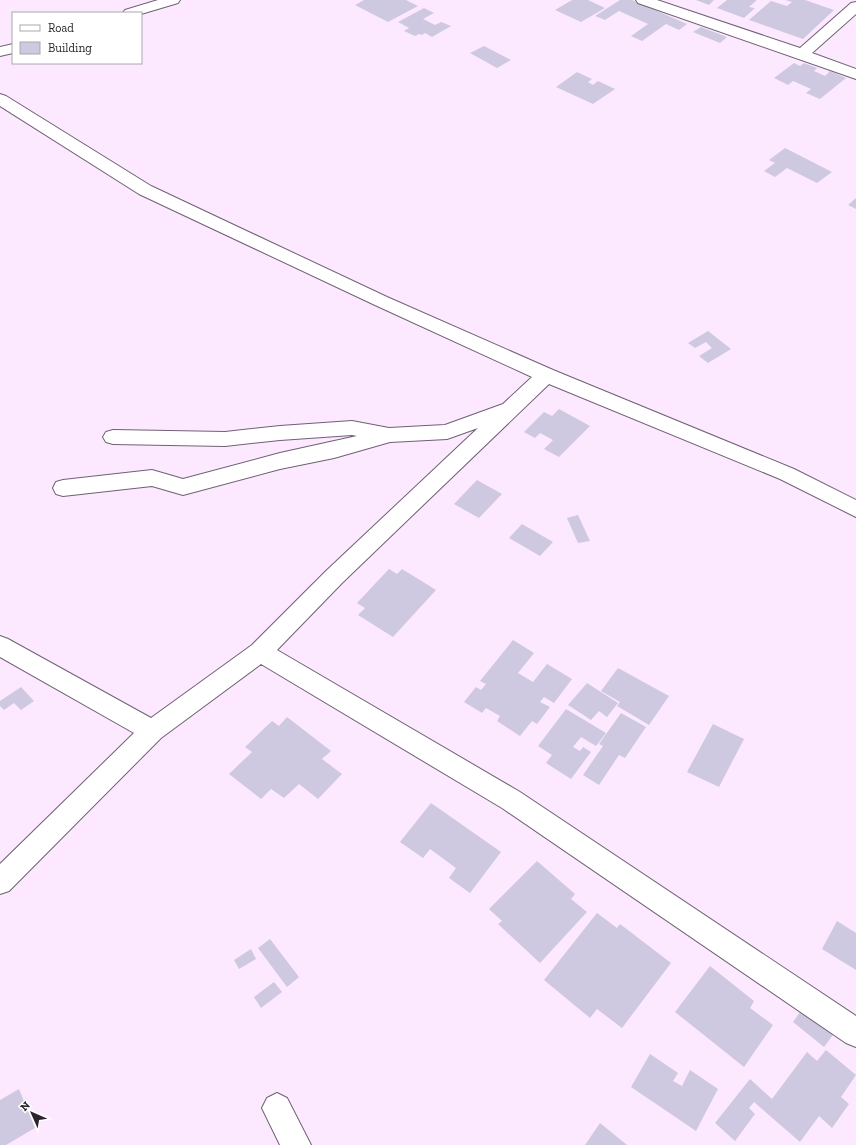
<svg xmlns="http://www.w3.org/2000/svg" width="856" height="1145" font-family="'Zilla Slab',serif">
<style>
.building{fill:#cec8e0}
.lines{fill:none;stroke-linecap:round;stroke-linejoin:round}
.street-casing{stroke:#706073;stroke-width:2}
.street{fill:#fff;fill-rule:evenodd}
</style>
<rect width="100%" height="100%" fill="#fce9ff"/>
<!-- building -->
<path class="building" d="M364,0H406L418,6L388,22L355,5Z
M572,0H588L605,8L581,22L555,10Z
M620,0H632L687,24L679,30L666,24L642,41L631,36L648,24L619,11L605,20L595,16Z
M696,0H714L709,5Z
M727,0H757L749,7L755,8L744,18L717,8Z
M785,0H805L834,10L803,39L749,20L771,1L787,6L792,2Z
M424,8L434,13L423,19L435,25L441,22L451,26L432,37L425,33L422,35L419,34L415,36L404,31L409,28L398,22Z
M701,27L727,37L720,43L693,32Z
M484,46L511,60L497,68L470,53Z
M794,63L800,66L804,63L817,68L814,71L825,76L830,71L846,78L820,99L806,93L811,89L793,81L788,85L774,78Z
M577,72L592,79L588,82L593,85L598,81L615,89L593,104L556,87Z
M785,148L832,172L817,183L787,168L775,177L764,171L775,163L769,160Z
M856,198V209L848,205Z
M708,331L731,349L708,363L699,356L712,348L706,342L695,348L688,343Z
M559,409L590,426L559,457L544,449L553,440L540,433L535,438L524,432L544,412L552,416Z
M477,480L502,494L479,518L454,504Z
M578,515L590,541L578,543L567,518Z
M522,524L553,542L540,556L509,538Z
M389,569L397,574L402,569L436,590L393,637L358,615L365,608L357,603Z
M513,640L534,653L518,673L533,682L547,664L572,679L554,703L544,697L540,702L550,707L537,724L532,721L520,736L497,721L500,716L486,708L482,713L464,702L476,687L481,690L486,684L480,681Z
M618,668L669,696L649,725L617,706L620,702L601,691Z
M587,683L618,703L607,717L599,711L591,720L568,705Z
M21,687L34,701L21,710L14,703L4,710L0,706V701Z
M566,709L606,733L596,746L581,737L573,747L580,751L583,747L591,752L571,779L546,763L552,755L538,746Z
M621,713L646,727L625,758L619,755L599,785L583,775L603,746L599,744Z
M287,717L331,751L322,759L342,774L318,799L299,784L284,798L271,789L261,799L229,774L252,752L245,747L272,721L279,726Z
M713,724L744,739L719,787L687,772Z
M431,803L501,852L470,893L449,878L456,868L430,849L423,858L400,842Z
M537,861L575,894L571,899L587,912L540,963L498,924L502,921L489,909Z
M597,913L617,928L620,924L671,963L622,1028L597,1009L590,1018L544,980Z
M837,921L856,933V970L822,949Z
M270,939L299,977L287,987L258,948Z
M251,949L256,959L239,969L234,960Z
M710,966L754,1001L750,1008L773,1025L744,1067L675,1012Z
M274,982L282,992L261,1008L254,997Z
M807,1002L839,1027L824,1047L793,1022Z
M826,1050L856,1075L841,1097L849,1104L832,1128L819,1116L800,1142L754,1102L749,1108L755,1114L735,1141L715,1123L750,1079L772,1099L807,1052L817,1061Z
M650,1054L678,1073L673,1081L682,1086L690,1070L718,1089L696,1131L631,1087Z
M19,1089L35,1128L6,1145H0V1100Z
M600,1123L627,1145H585Z"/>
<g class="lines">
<!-- street casing -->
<g class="street-casing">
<path id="street" d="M158,0H180L178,3L141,14V13H123L125,10Z
M636,0H657L800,48L851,3L856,2V14L812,53L856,69V79L638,3Z
M13,44V53L0,56V47Z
M0,94L6,96L151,186L387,297L553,370L794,469L856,500V517L780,479L549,384L342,583L277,650L520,792L856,1016V1047L846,1043L502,808L261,664L161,738L9,891L0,894V864L134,733L0,657V636L8,639L151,718L252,645L326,571L478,428L447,439L390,442L334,458L280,469L183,495L152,486L63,496L56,494L53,488L56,482L63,480L152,470L183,479L280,453L357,436L352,435L280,440L225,446L113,444L106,442L103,437L106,432L113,430L225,432L280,426L352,421L389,428L445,425L503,404L532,377L375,305L139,194L0,106Z
M277,1093L287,1098L311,1145H280L262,1108L267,1098Z"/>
</g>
<!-- street -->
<use href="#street" class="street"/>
</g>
<!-- legend -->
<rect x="12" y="12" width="130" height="52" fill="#ffffff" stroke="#aaa7ab"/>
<rect x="20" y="25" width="20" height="6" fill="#ffffff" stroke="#aaa7ab"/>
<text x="48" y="32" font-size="12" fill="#2b242c">Road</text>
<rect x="20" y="42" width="20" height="12" fill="#cec8e0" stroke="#aaa7ab"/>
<text x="48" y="52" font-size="12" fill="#2b242c">Building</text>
<!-- north arrow -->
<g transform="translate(32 1113) rotate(315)" stroke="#ffffff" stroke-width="3" paint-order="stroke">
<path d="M0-3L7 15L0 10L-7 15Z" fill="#2b242c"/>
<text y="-6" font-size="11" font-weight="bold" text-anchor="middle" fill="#2b242c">N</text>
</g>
</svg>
